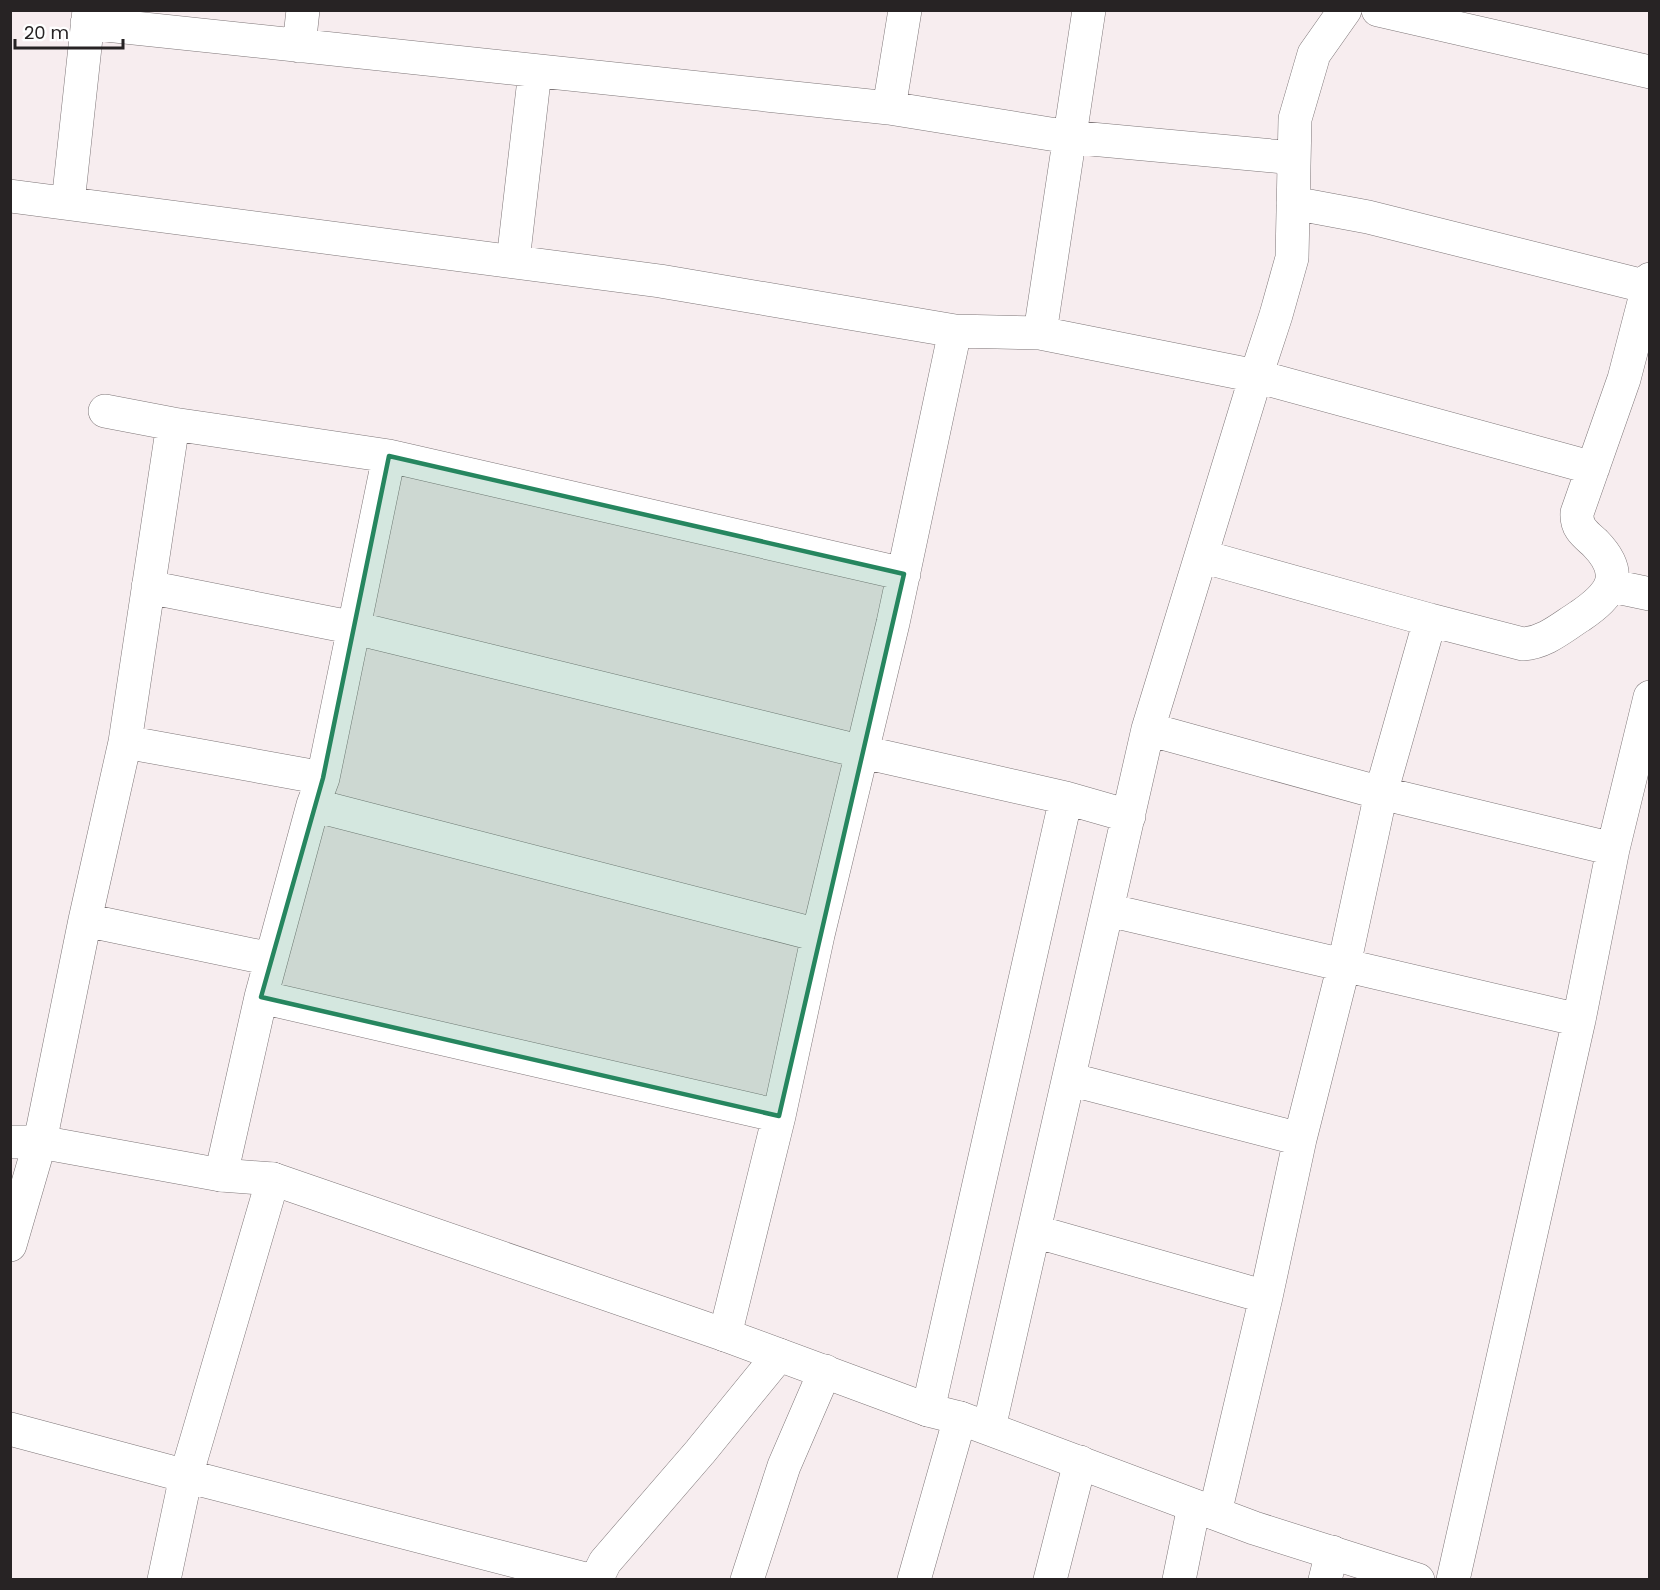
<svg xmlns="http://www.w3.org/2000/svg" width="1660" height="1590" font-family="Poppins,sans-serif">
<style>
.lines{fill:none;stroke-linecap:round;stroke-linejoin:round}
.minor-casing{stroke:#7e7678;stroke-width:34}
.tertiary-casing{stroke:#7e7678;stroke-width:34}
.minor{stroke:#fff;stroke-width:33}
.tertiary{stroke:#fff;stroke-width:33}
.marked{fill:#26865f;fill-opacity:0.2;stroke:#26865f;stroke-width:4.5;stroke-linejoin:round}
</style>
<rect width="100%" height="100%" fill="#f7edef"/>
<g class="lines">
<!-- minor casing -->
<g class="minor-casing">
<path id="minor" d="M905,10L889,108L1069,137L1294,158
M1378,10L1650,72
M87,23L889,108
M299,46L303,10
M10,196L660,281L955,331
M68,203L89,10
M1293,203L1368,217L1648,287
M513,261L535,71
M1040,333L1256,376L1593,468
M105,411L173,424L389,456
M1201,556L1430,620L1381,793L1344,965L1300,1139L1266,1297L1215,1513
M1612,586L1650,594
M148,587L355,628L863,752L1066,798L1129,816
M1430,620L1523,644C1546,642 1561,628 1580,616C1612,594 1626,575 1595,543C1585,534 1576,528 1577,513L1624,379L1650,279
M1148,729L1381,793L1613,849
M125,742L323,778
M313,805L818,935
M1108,910L1579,1020
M85,920L271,959
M261,997L779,1116
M1069,1079L1300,1139
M221,1175L261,997L313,805L323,778L389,456L904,574
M1034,1231L1266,1297
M10,1245L40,1142L85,920L125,742L173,424
M725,1335L779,1116L818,935L893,623L955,331L1040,333L1089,10
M928,1410L1066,798
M989,1428L1148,729L1256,376L1276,315L1292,258L1295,119L1314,54L1345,10
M10,1429L186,1476L589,1580
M164,1580L186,1476L273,1179
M596,1580L605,1562L700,1452L779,1355
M747,1580L784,1466L825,1371
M914,1580L960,1418
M1050,1580L1080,1462
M1179,1580L1194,1506
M1325,1580L1332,1552
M1453,1580L1579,1020L1613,849L1650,697"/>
</g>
<!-- tertiary casing -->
<g class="tertiary-casing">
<path id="tertiary" d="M10,1142H40L221,1175L273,1179L725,1335L928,1410L960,1418L1254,1528L1418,1580"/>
</g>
<!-- minor -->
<use href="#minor" class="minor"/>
<!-- tertiary -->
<use href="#tertiary" class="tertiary"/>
</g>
<!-- marked area -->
<path class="marked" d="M389,456L904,574L779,1116L261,997L323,778Z"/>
<!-- border -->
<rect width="1660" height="1590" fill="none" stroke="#272324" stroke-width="24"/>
<!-- scale -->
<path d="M15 39v9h108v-9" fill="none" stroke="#272324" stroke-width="3"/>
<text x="24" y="39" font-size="18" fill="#272324" stroke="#ffffff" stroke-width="4.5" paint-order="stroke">20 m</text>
</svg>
